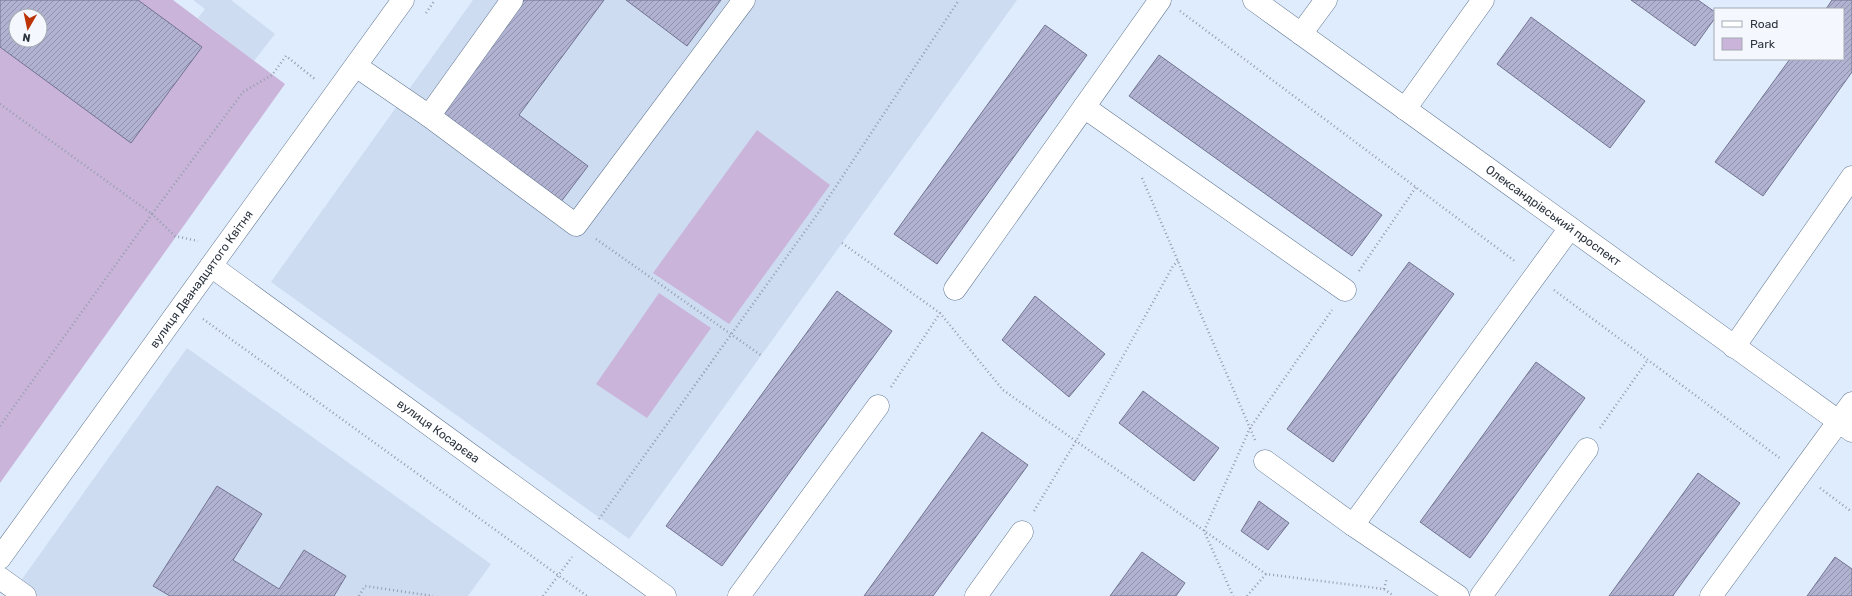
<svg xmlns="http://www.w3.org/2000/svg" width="1852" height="596" font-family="Rubik,sans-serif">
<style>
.built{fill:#cddcf1}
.park{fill:#cbb4da;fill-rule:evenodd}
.building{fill:url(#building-hatch);stroke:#727390;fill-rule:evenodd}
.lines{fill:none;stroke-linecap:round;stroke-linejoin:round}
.minor-casing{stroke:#647891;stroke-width:23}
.major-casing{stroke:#647891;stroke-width:23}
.path{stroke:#939eac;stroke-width:2.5;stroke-dasharray:1 3;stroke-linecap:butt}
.minor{stroke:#fff;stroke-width:22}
.major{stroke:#fff;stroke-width:22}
.labels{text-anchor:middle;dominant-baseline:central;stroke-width:3;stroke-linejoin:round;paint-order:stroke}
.street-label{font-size:12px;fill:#2c343f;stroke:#f4f8fe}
</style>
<defs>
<pattern id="building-hatch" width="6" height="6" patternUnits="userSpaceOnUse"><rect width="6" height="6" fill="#b1b2d2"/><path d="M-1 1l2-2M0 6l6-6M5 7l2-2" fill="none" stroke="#9092ac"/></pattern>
</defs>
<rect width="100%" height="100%" fill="#dfecfd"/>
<!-- built -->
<path class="built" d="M193,0H231L275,34L254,61L198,18L205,9Z
M473,0H1017L629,539L271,282Z
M187,348L491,564L468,596H10Z"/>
<!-- park -->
<path class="park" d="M0,0H173L285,84L0,483ZM16,16H40V40H16Z
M757,130L830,185L729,324L653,273Z
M659,293L711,328L647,418L596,384Z"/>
<!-- building -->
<path class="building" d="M0,0H138L202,47L131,143L0,47ZM16,16H40V40H16Z
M524,0H604L519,115L588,166L557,207L437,117Z
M626,0H721L687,46Z
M1631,0H1698L1715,12V18L1695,46Z
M1832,0H1852V72L1763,196L1715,162L1790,59H1843V9H1826Z
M1531,17L1645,101L1610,148L1497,64Z
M1045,25L1087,55L937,264L894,234Z
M1159,55L1382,215L1352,256L1129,96Z
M1409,262L1454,294L1333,462L1287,429Z
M837,291L892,331L722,566L666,526Z
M1035,296L1105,354L1069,397L1002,340Z
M1536,362L1585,398L1470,558L1420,522Z
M1143,391L1219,448L1194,481L1119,423Z
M982,432L1028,465L933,596H864Z
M1698,473L1740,503L1674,594L1673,596H1609Z
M217,486L262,514L233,560L279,589L304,550L346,576L334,596H170L153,586Z
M1259,501L1289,523L1268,550L1241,531Z
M1142,552L1185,583L1176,596H1110Z
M1835,557L1852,569V596H1807Z"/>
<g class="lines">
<!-- minor casing -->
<g class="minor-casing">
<g id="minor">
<path d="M512,0L429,116L576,225L744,0"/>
<path d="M1301,34L1326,0"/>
<path d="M356,66L429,116"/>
<path d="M1084,107L1345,290"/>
<path d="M1405,109L1483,0"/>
<path id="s1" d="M211,266L665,596"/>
<path d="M955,289L1160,0"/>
<path d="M1734,347L1852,177"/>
<path d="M1265,461L1353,525"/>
<path id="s2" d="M0,558L403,0"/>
<path d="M0,578L25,596"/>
<path d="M739,596L878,406"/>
<path d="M976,596L1022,532"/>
<path d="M1458,596L1353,525L1570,228"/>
<path d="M1481,596L1587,449"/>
<path d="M1711,596L1852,403"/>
</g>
</g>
<!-- major casing -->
<g class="major-casing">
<g id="major">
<path id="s3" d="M1254,0L1852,431"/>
</g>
</g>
<!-- path -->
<path class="path" d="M1180,11L1516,262
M426,13L435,0
M0,104L152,214L243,92L272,75L286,56L316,80
M1142,178L1250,428L1204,531L1233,596
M596,239L762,356
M842,243L940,313L1003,390L1266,574L1384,589L1394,596
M1359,271L1416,187
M1554,290L1781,459
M203,319L587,596
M891,387L940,313
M0,426L152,214L175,236L198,241
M1600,428L1647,361
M1255,440L1250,428L1332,310
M1820,488L1852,512
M1034,511L1076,441L1173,266L1178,261
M599,519L821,209L959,0
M1384,589L1387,578
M359,596L365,586L433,596
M543,596L572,557
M1247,596L1266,574"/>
<!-- minor -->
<use href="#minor" class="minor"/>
<!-- major -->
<use href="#major" class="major"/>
</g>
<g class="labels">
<!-- street labels -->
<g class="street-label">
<text stroke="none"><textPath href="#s3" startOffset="369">Олександрівський проспект</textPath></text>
<text stroke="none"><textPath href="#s2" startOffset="344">вулиця Дванадцятого Квітня</textPath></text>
<text stroke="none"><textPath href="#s1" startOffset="281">вулиця Косарєва</textPath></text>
</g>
</g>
<!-- legend -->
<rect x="1714" y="8" width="130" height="52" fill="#f4f8fe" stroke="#a4aab2"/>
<rect x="1722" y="21" width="20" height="6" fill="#ffffff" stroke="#a4aab2"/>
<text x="1750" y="28" font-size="12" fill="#2c343f">Road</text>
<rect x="1722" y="38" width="20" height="12" fill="#cbb4da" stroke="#a4aab2"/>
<text x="1750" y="48" font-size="12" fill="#2c343f">Park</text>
<!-- north arrow -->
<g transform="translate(28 28) rotate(189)"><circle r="19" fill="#f4f8fe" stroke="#a4aab2"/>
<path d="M0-3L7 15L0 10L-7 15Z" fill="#bc3306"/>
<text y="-6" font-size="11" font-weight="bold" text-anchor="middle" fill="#2c343f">N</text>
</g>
</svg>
